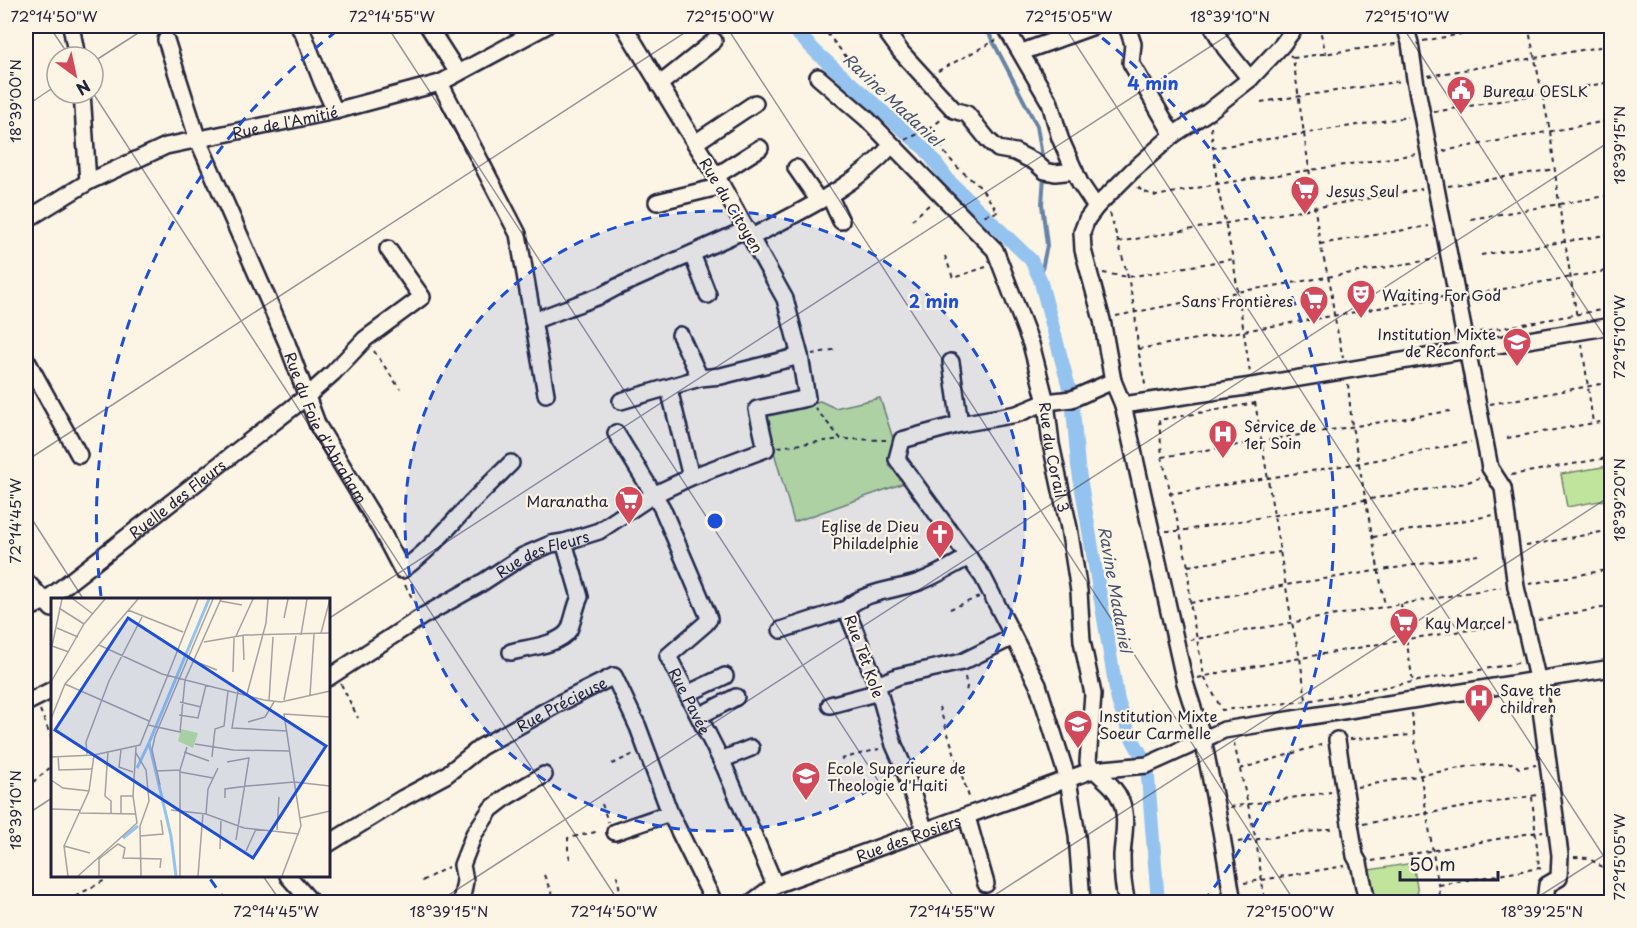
<svg xmlns="http://www.w3.org/2000/svg" width="1637" height="928" font-family="'Playpen Sans',sans-serif">
<style>
.green{fill:#c1e49d;stroke:#72836c;stroke-width:1.5}
.lines{fill:none;stroke-linecap:round;stroke-linejoin:round}
.stream{stroke:#6683a7;stroke-width:4}
.canal{stroke:#94c3ef;stroke-width:14}
.minor-casing{stroke:#22223b;stroke-width:20}
.path{stroke:#22223b;stroke-width:2;stroke-dasharray:4.5 4.5;stroke-linecap:butt}
.minor{stroke:#fcf5e5;stroke-width:15}
.ticks{fill:none;stroke:#22223b;stroke-width:1.5;stroke-opacity:0.45}
.ring{fill:none;stroke:#1d4ed8;stroke-width:3;stroke-dasharray:10 8}
.labels{text-anchor:middle;dominant-baseline:central;stroke-width:4.5;stroke-linejoin:round;paint-order:stroke}
.poi-label{font-size:15px;fill:#22223b;stroke:#fcf5e5;text-anchor:start}
.street-label{font-size:15px;fill:#22223b;stroke:#fcf5e5}
.water-label{font-size:16px;font-style:italic;fill:#445271;stroke:#fcf5e5}
.inset-river{fill:none;stroke:#94c3ef;stroke-width:3}
.inset-road{fill:none;stroke:#a5a1a1;stroke-width:1.5}
.view{fill:#1d4ed8;fill-opacity:0.15;stroke:#1d4ed8;stroke-width:3}
.inset-edge{fill:none;stroke:#22223b;stroke-width:3}
.centre{fill:#1d4ed8;stroke:#fcf5e5;stroke-width:3}
.ring-label{font-size:18px;text-anchor:middle;font-weight:bold;fill:#1d4ed8;stroke:#fcf5e5;stroke-width:4.5;stroke-linejoin:round;paint-order:stroke}
.neatline{fill:none;stroke:#22223b;stroke-width:2}
.ticks-label{font-size:15px;text-anchor:middle;fill:#22223b}
</style>
<rect width="100%" height="100%" fill="#fcf5e5"/>
<filter id="ink" filterUnits="userSpaceOnUse"><feTurbulence type="fractalNoise" baseFrequency=".0167" numOctaves="2"/><feDisplacementMap in="SourceGraphic" scale="12" xChannelSelector="R" yChannelSelector="G"/><feConvolveMatrix kernelMatrix="1 2 1 2 8 2 1 2 1" color-interpolation-filters="sRGB"/></filter>
<g filter="url(#ink)">
<!-- green -->
<path class="green" d="M880,398L907,482L794,522L763,414L820,401L835,408Z
M1609,466L1611,499L1567,507L1561,474Z
M1413,863L1418,894L1374,902L1369,870Z"/>
<g class="lines">
<!-- stream -->
<path class="stream" d="M985,26L1037,126L1043,162
M1040,279L1047,245L1042,204L1044,176"/>
<!-- canal -->
<path class="canal" d="M790,26L817,53L926,150L950,182L1031,260L1040,279L1072,399L1078,466L1118,701L1129,733L1147,765L1158,902"/>
<!-- minor casing -->
<g class="minor-casing">
<g id="minor">
<path d="M71,26L77,57"/>
<path d="M298,26L303,33L322,82L335,111"/>
<path d="M428,26L458,73"/>
<path d="M882,26L901,52L954,110L967,114L989,141L998,149L1015,152L1035,162L1045,171L1055,173L1075,171"/>
<path d="M1005,26L1050,103L1060,138L1080,183L1096,207"/>
<path d="M1127,26L1133,44L1131,63L1173,135"/>
<path d="M1212,26L1225,48L1250,79"/>
<path d="M1405,26L1410,43L1415,79L1490,468L1503,488L1516,587L1537,678L1560,855L1559,878L1547,885L1545,902"/>
<path id="s1" d="M166,40L198,140L287,343L318,426L380,528L402,570C428,552 446,530 467,507C481,492 496,478 511,463"/>
<path d="M1022,52L1094,26"/>
<path id="s2" d="M818,77L867,119L995,250L1031,344L1046,402L1051,444L1069,528L1079,591L1082,641L1093,694L1088,762C1098,777 1114,783 1121,801C1128,818 1123,838 1122,856C1122,872 1123,888 1127,902"/>
<path d="M440,83L518,234L546,394"/>
<path d="M659,85L714,41"/>
<path d="M82,93L88,182"/>
<path d="M695,143L755,103"/>
<path d="M796,168L819,201"/>
<path d="M716,176L760,148"/>
<path d="M829,195L841,221"/>
<path d="M657,202L714,188L721,184"/>
<path id="s3" d="M26,220L88,182L166,146L335,111L440,83L546,26"/>
<path d="M752,237C800,211 855,187 891,146"/>
<path d="M692,254L708,295"/>
<path d="M533,321L602,295L617,287L747,229"/>
<path d="M680,335L700,378"/>
<path d="M26,359L79,455"/>
<path d="M951,362L960,424"/>
<path d="M669,389L691,477"/>
<path d="M621,401L700,378L721,376L800,356"/>
<path d="M1123,405L1252,386L1612,326"/>
<path id="s4" d="M616,433L662,508L707,613L709,619L705,624L668,656L725,768L775,885"/>
<path d="M26,581L52,609"/>
<path id="s5" d="M26,610L45,601L306,397L333,373L365,339L422,297L388,249"/>
<path d="M781,630L846,609"/>
<path d="M511,652C526,648 560,645 569,630C573,622 575,607 580,597L564,542"/>
<path id="s6" d="M328,678L423,616L480,584L523,556L551,544L564,542L599,531L653,495L691,477L766,449L757,409L807,398L800,356L785,299L721,184L695,143L624,26"/>
<path d="M877,685L899,676L962,662L1013,637"/>
<path d="M687,694L725,676"/>
<path d="M26,703L52,690"/>
<path d="M830,705L879,692"/>
<path d="M699,716L736,697"/>
<path d="M1337,740L1355,856L1359,863L1367,902"/>
<path d="M721,760L751,748"/>
<path d="M967,817L986,884"/>
<path d="M925,831L902,763L894,745L877,685L846,609C864,591 896,590 919,582C936,576 953,565 969,557"/>
<path d="M615,832L670,813"/>
<path id="s7" d="M328,844L403,798L446,775L481,747L556,705L614,676L638,727L670,813L714,902"/>
<path d="M288,876L311,902"/>
<path d="M461,902L465,881L462,865L474,834L491,809L508,796L544,775"/>
<path id="s8" d="M752,902L775,885L1093,770L1147,765L1224,730L1612,668"/>
<path d="M1082,902L1077,835L1068,780L1038,685L983,577L897,459L902,440L960,424L1017,414L1046,402L1072,399L1113,381"/>
<path d="M1233,902L1221,831L1203,739L1185,683L1123,405L1113,381L1102,320L1083,250L1082,232L1087,219L1096,207L1132,171L1173,135L1208,112L1250,79L1282,45L1296,26"/>
</g>
</g>
<!-- path -->
<path class="path" d="M821,26L848,59L861,68L876,86L901,105L923,132L938,138L944,152L956,166L981,188L998,212L981,216
M1316,26L1320,30L1326,54
M1528,26L1550,131L1559,204L1577,318
M1423,41L1505,26
M1290,55L1293,58L1320,244L1331,288L1334,315L1343,358
M1293,58L1396,44
M938,71L996,40
M1428,76L1612,45
M1261,102L1402,81
M1434,112L1612,82
M1211,127L1217,184L1233,259L1250,373
M905,140L929,129L942,119
M1212,148L1408,117
M1443,151L1612,120
M1448,186L1555,169
M1138,187L1142,191L1156,196L1217,184L1417,154
M1110,213L1128,277L1135,312L1138,349L1146,389
M1471,219L1612,195
M912,220L930,204
M1118,242L1422,189
M1320,244L1429,226
M1481,255L1612,234
M945,256L953,278L986,267
M1103,273L1128,277L1233,259
M1485,292L1612,270
M1116,316L1237,292L1436,259
M1479,332L1612,308
M1582,344L1593,423
M1138,349L1443,297
M374,351L400,389
M812,354L838,349
M1348,384L1352,426L1385,606
M1255,402L1292,623L1300,658L1306,700
M1256,403L1159,420L1162,457L1188,566L1190,603L1204,676L1222,710L1307,701L1518,663
M1490,404L1612,382
M815,408L841,439L887,440
M1507,438L1612,420
M778,447L841,439
M1162,457L1450,411
M1511,475L1612,457
M1169,494L1360,463L1471,442
M1166,531H1180L1465,483L1479,478
M1373,537L1494,515
M1526,546L1612,530
M1188,566L1280,552
M1529,584L1612,569
M405,585L415,603
M1190,603L1286,585L1478,555
M1401,604L1413,683
M950,609L979,597
M1538,620L1612,606
M1190,640L1501,587
M965,677L967,687L966,691
M1198,678L1223,672L1407,639L1511,624
M341,684L358,718
M939,707L970,800
M40,710L52,739
M1412,713L1414,735L1441,902
M1350,739L1413,735
M1234,743L1256,840L1265,902
M841,759L879,749
M612,764L634,754
M1240,769L1324,744
M1357,787L1471,766L1513,763L1519,768L1536,765
M26,788L52,766
M1532,797L1539,868
M602,804L608,822
M1230,807L1331,792
M1363,824L1537,795
M1238,842L1336,828
M1574,857L1588,858L1612,873
M570,859L568,850V838L600,831
M1372,861L1543,831
M544,875L555,902
M617,875L622,902
M422,881L448,867
M1244,883L1345,866
M1439,885L1539,868L1543,870
M69,902C79,892 99,885 111,876
M1333,902L1351,899"/>
<!-- minor -->
<use href="#minor" class="minor"/>
</g>
</g>
<!-- ticks -->
<path class="ticks" d="M49,26L70,57M387,26L957,902M726,26L1295,902M1064,26L1612,869M1402,26L1612,348M93,62L149,26M93,93L619,902M26,106L57,85M26,461L695,26M26,510L84,600M328,619L1242,26M26,815L52,798M263,876L281,902M438,902L1612,140M984,902L1612,495M1530,902L1612,850"/>
<!-- distance rings -->
<circle cx="715" cy="521" r="310" fill="#1d4ed8" fill-opacity=".12"/>
<g class="ring">
<circle cx="715" cy="521" r="310"/>
<path d="M227 902A619 619 0 0 1 208 876M101 596A619 619 0 0 1 342 27M1088 27A619 619 0 0 1 1203 902"/>
</g>
<!-- icons -->
<defs>
<g id="civic-pin" transform="scale(1.5)"><path d="M0 17L-7.5 6A9.5 9.5 0 1 1 7.5 6Z" fill="#d1495b" stroke="#fcf5e5"/><path d="M-.6-6.5H3V-4.5H.6V-3L4-1V1h2V6H-6V1h2V-1L-.6-3ZM-1.2 2.5V6h2.4V2.5Z" fill="#fff"/></g>
<g id="supermarket-pin" transform="scale(1.5)"><path d="M0 17L-7.5 6A9.5 9.5 0 1 1 7.5 6Z" fill="#d1495b" stroke="#fcf5e5"/><path d="M-6-5.5h2.5l.6 2H6L4.5 2H-2.5L-4.4-4H-6ZM-1.5 3.2a1.3 1.3 0 1 0 .1 0ZM3 3.2a1.3 1.3 0 1 0 .1 0Z" fill="#fff"/></g>
<g id="theatre-pin" transform="scale(1.5)"><path d="M0 17L-7.5 6A9.5 9.5 0 1 1 7.5 6Z" fill="#d1495b" stroke="#fcf5e5"/><path d="M-5-5.5Q0-4 5-5.5V0Q5 5 0 6Q-5 5-5 0ZM-3.3-2.5H-1v1.5H-3.3ZM1-2.5H3.3v1.5H1ZM-2.8 1Q0 5.5 2.8 1Z" fill="#fff"/></g>
<g id="school-pin" transform="scale(1.5)"><path d="M0 17L-7.5 6A9.5 9.5 0 1 1 7.5 6Z" fill="#d1495b" stroke="#fcf5e5"/><path d="M0-5L7-2L0 1L-7-2ZM-4 1L0 2.5L4 1V4Q0 6-4 4Z" fill="#fff"/></g>
<g id="hospital-pin" transform="scale(1.5)"><path d="M0 17L-7.5 6A9.5 9.5 0 1 1 7.5 6Z" fill="#d1495b" stroke="#fcf5e5"/><path d="M-5-5h3v3.5h4V-5h3V5h-3V1.5h-4V5h-3Z" fill="#fff"/></g>
<g id="church-pin" transform="scale(1.5)"><path d="M0 17L-7.5 6A9.5 9.5 0 1 1 7.5 6Z" fill="#d1495b" stroke="#fcf5e5"/><path d="M-1.2-6h2.4v3.5h3.3v2.4h-3.3V6h-2.4V-.1h-3.3v-2.4h3.3Z" fill="#fff"/></g>
<g id="university-pin" transform="scale(1.5)"><path d="M0 17L-7.5 6A9.5 9.5 0 1 1 7.5 6Z" fill="#d1495b" stroke="#fcf5e5"/><path d="M0-5L7-2L0 1L-7-2ZM-4 1L0 2.5L4 1V4Q0 6-4 4Z" fill="#fff"/></g>
</defs>
<g fill-rule="evenodd">
<use href="#civic-pin" x="1461" y="90"/>
<use href="#supermarket-pin" x="1305" y="190"/>
<use href="#theatre-pin" x="1361" y="294"/>
<use href="#supermarket-pin" x="1314" y="300"/>
<use href="#school-pin" x="1517" y="342"/>
<use href="#hospital-pin" x="1223" y="434"/>
<use href="#supermarket-pin" x="629" y="500"/>
<use href="#church-pin" x="940" y="534"/>
<use href="#supermarket-pin" x="1404" y="622"/>
<use href="#hospital-pin" x="1479" y="698"/>
<use href="#school-pin" x="1078" y="724"/>
<use href="#university-pin" x="806" y="776"/>
</g>
<g class="labels">
<!-- poi labels -->
<g class="poi-label">
<text x="1482" y="90">Bureau OESLK</text>
<text x="1326" y="190">Jesus Seul</text>
<text x="1382" y="294">Waiting For God</text>
<text x="1293" y="300" text-anchor="end">Sans Frontières</text>
<text x="1496" y="333" text-anchor="end">Institution Mixte<tspan x="1496" dy="17">de Réconfort</tspan></text>
<text x="1244" y="425">Service de<tspan x="1244" dy="17">1er Soin</tspan></text>
<text x="608" y="500" text-anchor="end">Maranatha</text>
<text x="919" y="525" text-anchor="end">Eglise de Dieu<tspan x="919" dy="17">Philadelphie</tspan></text>
<text x="1425" y="622">Kay Marcel</text>
<text x="1500" y="689">Save the<tspan x="1500" dy="17">children</tspan></text>
<text x="1099" y="715">Institution Mixte<tspan x="1099" dy="17">Soeur Carmelle</tspan></text>
<text x="827" y="767">Ecole Superieure de<tspan x="827" dy="17">Theologie d'Haiti</tspan></text>
</g>
<!-- street labels -->
<g class="street-label">
<text stroke="none"><textPath href="#s3" startOffset="280">Rue de l'Amitié</textPath></text>
<text transform="translate(732 205) rotate(59)">Rue du Citoyen</text>
<text stroke="none"><textPath href="#s1" startOffset="420">Rue du Foie d'Abraham</textPath></text>
<text stroke="none"><textPath href="#s2" startOffset="464">Rue du Corail 3</textPath></text>
<text stroke="none"><textPath href="#s5" startOffset="188">Ruelle des Fleurs</textPath></text>
<text stroke="none"><textPath href="#s6" startOffset="249">Rue des Fleurs</textPath></text>
<text transform="translate(865 656) rotate(70)">Rue Tèt Kole</text>
<text stroke="none"><textPath href="#s4" startOffset="314">Rue Pavée</textPath></text>
<text stroke="none"><textPath href="#s7" startOffset="273">Rue Précieuse</textPath></text>
<text stroke="none"><textPath href="#s8" startOffset="170">Rue des Rosiers</textPath></text>
</g>
<!-- water labels -->
<g class="water-label">
<text transform="translate(893 99) rotate(43)">Ravine Madaniel</text>
<text transform="translate(1116 589) rotate(80)">Ravine Madaniel</text>
</g>
</g>
<!-- overview -->
<g transform="translate(51 598)">
<rect width="279" height="279" fill="#fcf5e5"/>
<path d="M130,131L147,135L142,150L127,143Z" fill="#c1e49d"/>
<path class="inset-river" d="M86,170L98,145M72,240L87,228M125,278L120,238L98,145L158,1"/>
<path class="inset-road" d="M22,1L42,16M169,3L191,7M8,10L33,26M77,12L132,34M233,20L237,1M6,30L27,39M270,35L279,1M250,37L256,1M185,38L202,1M192,38L193,62M153,44L194,37L279,35M48,47L111,76L213,102L230,104L279,93M1,48L11,1M1,48L18,54M143,63L166,72M182,74L183,40M0,84L33,26L54,1M14,86L98,123M187,93L181,130L236,133M196,96L215,25L217,1M259,97L263,36M233,102L245,38M218,103L222,39M129,104L150,109M128,117L147,120L155,87M0,121L14,86L87,1M197,124L214,119L223,104M97,127L129,134L134,82L170,1M144,146L182,152L239,153M70,152L68,169L82,174M57,153L54,198L60,203V216M133,154L158,163M85,155L95,172L98,203L89,228L90,278M36,156L35,144L58,83L92,17M7,158L8,172L42,171M0,159L43,157L89,147L147,1M161,159L164,131L173,128L177,93M176,164L198,160L185,242M105,173L129,172M129,174L162,180M0,182L12,190L38,193M109,187L101,152L104,138L162,1M174,200V191L196,188L243,184L279,188M0,211L30,212M120,212L155,216L193,230L248,236M29,215L85,216M70,216V198H82M155,216L157,191L167,170M249,220L279,213M226,232L228,199M89,238L112,236L110,222M13,248L39,255M169,251L170,221M195,253L205,231M17,278L13,248L38,193L43,157M27,278L86,225L82,198L85,149M48,278V261L67,246L74,250L72,260L110,261L109,270M129,278V172L136,149M147,278L152,215M231,278L250,228L233,116L279,119"/>
<path class="view" d="M77,20L275,148L202,260L4,132Z"/>
<rect width="279" height="279" class="inset-edge"/>
</g>
<circle cx="715" cy="521" r="9" class="centre"/>
<g class="ring-label">
<text x="1153" y="90">4 min</text>
<text x="934" y="308">2 min</text>
</g>
<!-- margin -->
<rect width="1637" height="928" fill="none" stroke="#fcf5e5" stroke-width="66"/>
<!-- north arrow -->
<g transform="translate(75 75) rotate(147)"><circle r="28" fill="#fcf5e5" stroke="#a5a1a1" stroke-width="1.5"/>
<path d="M0-4.5L10 22L0 15L-10 22Z" fill="#d1495b"/>
<text y="-9" font-size="16" font-weight="bold" text-anchor="middle" fill="#22223b">N</text>
</g>
<!-- scale -->
<path d="M1400 871v9h98v-9" fill="none" stroke="#22223b" stroke-width="3"/>
<text x="1409" y="871" font-size="18" fill="#22223b" stroke="#fcf5e5" stroke-width="4.5" paint-order="stroke">50 m</text>
<rect x="33" y="33" width="1571" height="862" class="neatline"/>
<g class="ticks-label">
<text x="54" y="22">72°14'50"W</text>
<text x="392" y="22">72°14'55"W</text>
<text x="730" y="22">72°15'00"W</text>
<text x="1069" y="22">72°15'05"W</text>
<text x="1230" y="22">18°39'10"N</text>
<text x="1407" y="22">72°15'10"W</text>
<text transform="translate(16 101) rotate(-90)" y="5">18°39'00"N</text>
<text transform="translate(1620 145) rotate(-90)" y="5">18°39'15"N</text>
<text transform="translate(1620 337) rotate(-90)" y="5">72°15'10"W</text>
<text transform="translate(1620 500) rotate(-90)" y="5">18°39'20"N</text>
<text transform="translate(16 521) rotate(-90)" y="5">72°14'45"W</text>
<text transform="translate(16 810) rotate(-90)" y="5">18°39'10"N</text>
<text transform="translate(1620 857) rotate(-90)" y="5">72°15'05"W</text>
<text x="276" y="917">72°14'45"W</text>
<text x="449" y="917">18°39'15"N</text>
<text x="614" y="917">72°14'50"W</text>
<text x="952" y="917">72°14'55"W</text>
<text x="1290" y="917">72°15'00"W</text>
<text x="1542" y="917">18°39'25"N</text>
</g>
</svg>
